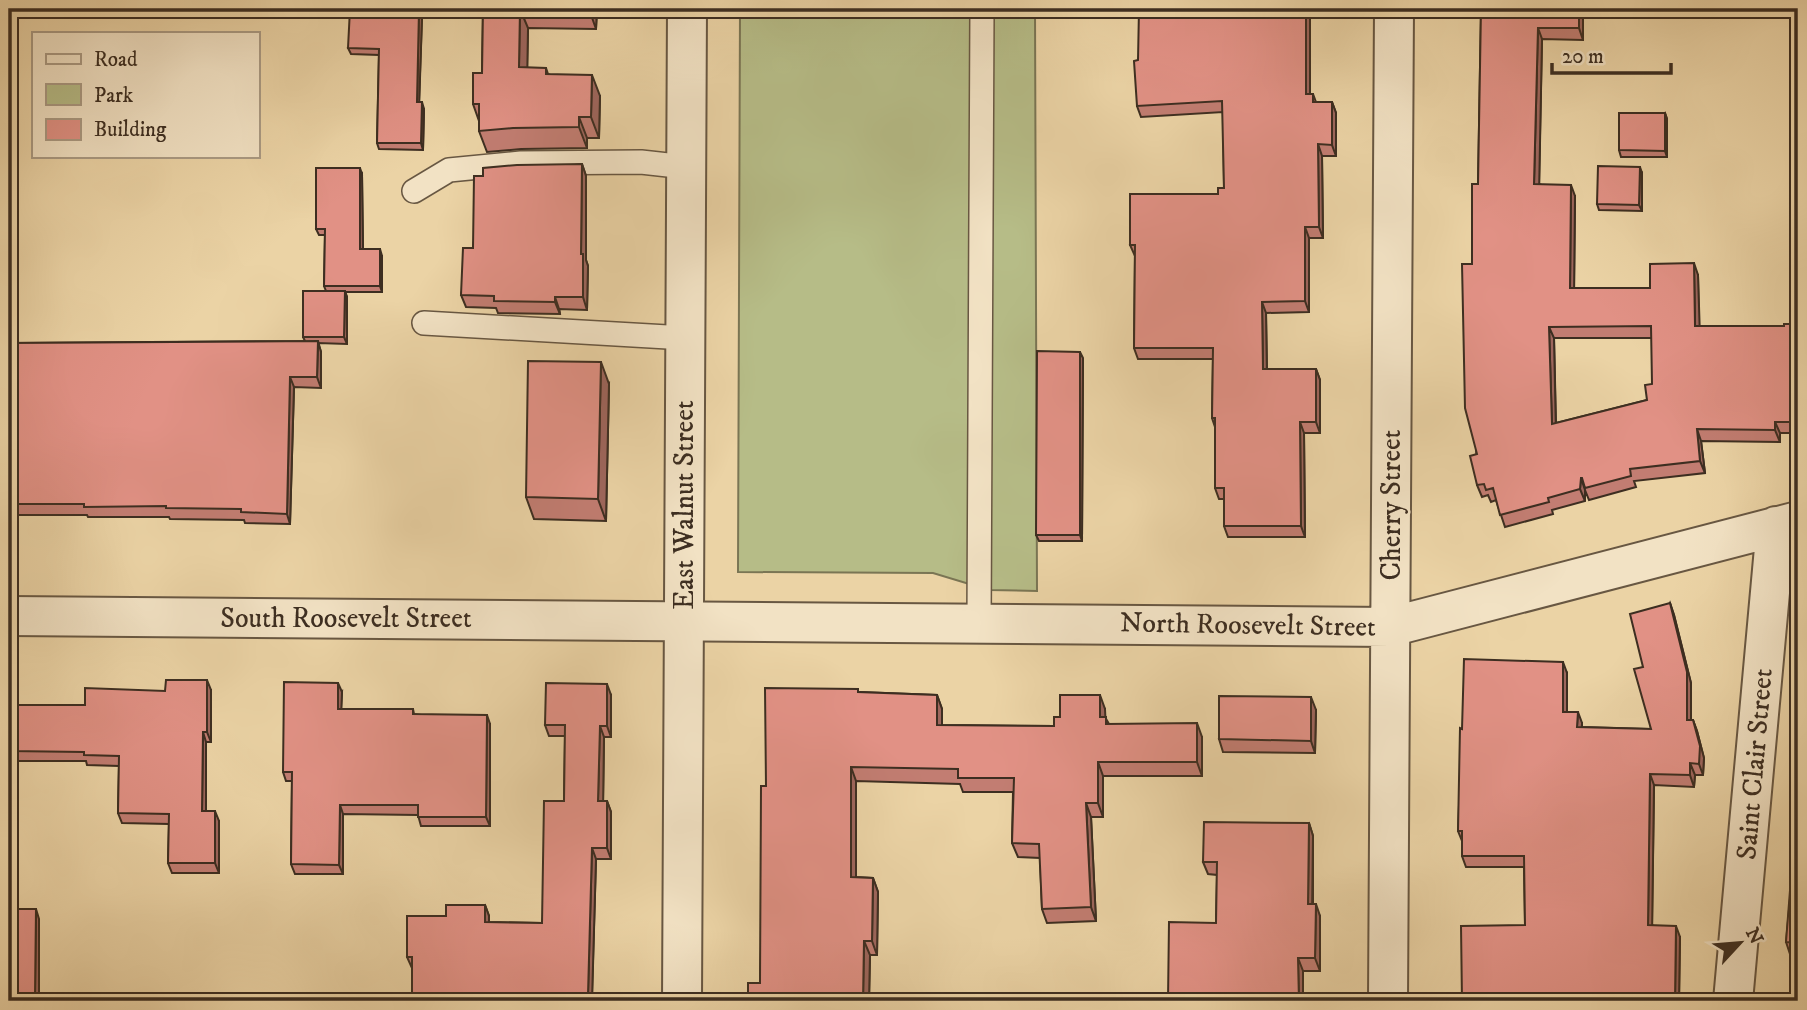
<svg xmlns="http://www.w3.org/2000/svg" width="1807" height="1010" font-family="'IM FELL DW Pica',serif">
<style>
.green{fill:#b6bc87;stroke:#7a7554;stroke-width:2}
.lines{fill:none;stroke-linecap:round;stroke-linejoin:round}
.service-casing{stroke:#685742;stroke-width:26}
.minor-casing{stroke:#685742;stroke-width:42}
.tertiary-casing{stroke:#685742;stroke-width:42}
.service{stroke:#f2e2c4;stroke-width:23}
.minor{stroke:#f2e2c4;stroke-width:38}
.tertiary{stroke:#f2e2c4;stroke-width:38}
.wall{fill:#c27d72;stroke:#3d2e21;stroke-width:2;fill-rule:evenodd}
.shaded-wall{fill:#9e665d;stroke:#3d2e21;stroke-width:2}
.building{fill:#e19185;stroke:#3d2e21;stroke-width:2;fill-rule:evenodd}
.labels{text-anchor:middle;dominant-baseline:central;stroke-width:5;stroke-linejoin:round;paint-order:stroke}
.street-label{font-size:28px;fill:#3d2e21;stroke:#f2e2c4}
</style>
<rect width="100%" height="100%" fill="#ebd3a5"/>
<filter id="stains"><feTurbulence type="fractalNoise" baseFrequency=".00286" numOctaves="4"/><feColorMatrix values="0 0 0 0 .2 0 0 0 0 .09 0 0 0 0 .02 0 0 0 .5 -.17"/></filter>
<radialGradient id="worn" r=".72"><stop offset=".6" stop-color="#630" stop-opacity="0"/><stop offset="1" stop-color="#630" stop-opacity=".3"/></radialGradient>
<!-- green -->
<path class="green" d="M740,9H1035L1037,591L989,590L933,573L738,572Z"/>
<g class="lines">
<!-- service casing -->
<g class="service-casing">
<path id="service" d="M414,191L449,170L521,163L641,162L686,167
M424,323L685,338
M979,623L982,9"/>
</g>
<!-- minor casing -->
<g class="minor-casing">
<path id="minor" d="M9,616L1390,627L1798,521
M1388,1001L1394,9
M1733,1001L1776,526"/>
</g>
<!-- tertiary casing -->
<g class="tertiary-casing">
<path id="tertiary" d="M682,1001L687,9"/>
</g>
<!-- service -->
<use href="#service" class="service"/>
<!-- minor -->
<use href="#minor" class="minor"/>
<!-- tertiary -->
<use href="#tertiary" class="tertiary"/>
</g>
<!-- wall -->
<path class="wall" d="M483,9H597L596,29L528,28L527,68H546L548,74L600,96L599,138H587V148L521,149L487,152L479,131V121L473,104L482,73Z
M1306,9L1310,19V94H1313L1316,102H1332L1336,113V156H1322L1323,238H1309V312L1266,313L1267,369H1316L1320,380V433H1304L1305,537H1228L1224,526V499H1219L1215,488V427L1212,418L1213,359H1138L1134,348L1135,256L1130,245L1218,194L1224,188L1223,112L1141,117L1137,106L1138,60Z
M1481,9H1583V40L1542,39L1539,184L1575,196L1574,288H1650L1698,275L1699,326H1784L1798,324V433H1780V442L1701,441L1705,473L1634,481L1636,487L1589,500L1585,490V501L1552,510L1553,514L1505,527L1496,500L1491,502L1488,495L1482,497L1477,485L1472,264L1478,184ZM1554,338H1652V384L1647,400L1556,423Z
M1798,9V19H1795L1792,10Z
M422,17L419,102L424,109L423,150L379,149L377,143L379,55L351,54L348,48Z
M1665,113L1667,119V157H1621L1619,150Z
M582,164L586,176V260L588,266L587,310L559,309L560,314L498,313L496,308L466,307L461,295L473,248L483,176Z
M1642,173V211L1599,210L1597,204Z
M362,174L363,249L382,256V292H345L347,297V344L318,343L321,352V388L294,387L290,524L245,523L244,520L170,519L169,517H88L87,515H9V343L305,341L303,337L326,291L324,286L325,235H319L316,229Z
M1083,358L1082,541H1039L1036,535Z
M609,384L606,521L534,519L526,497Z
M1670,603L1674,615L1691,683V720H1693L1697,731L1704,758L1703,775H1695L1694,787L1654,785L1652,925L1680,937L1679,1001H1462L1525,925L1524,867H1466L1462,856V841L1458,831L1462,729L1567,673V712L1582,723V727L1651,729L1643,667Z
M211,690V742H206V811L219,821V873H172L168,863L169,824L122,823L118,813L119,766L87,765L86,761H9V705H85L165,691Z
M342,692L341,709H413L414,714L490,724V826H421L418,815L343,814V874H295L291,864L292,781H286L283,772Z
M860,692L937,695L942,709V725L1054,726L1060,717L1105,709V717L1109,724L1202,737V776H1103V817H1091L1096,921L1047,923L1042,909L1040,858L1018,857L1012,843L1013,792H963L960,784L856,781V877L873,878L878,892L877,955H870L869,1001H748L760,983L766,786Z
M611,695V737H604L603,801H607L611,812V859H596L592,995H605L607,1001H412V968L407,957L446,916L485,905L489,916V922L542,923L564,801L565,736H549L545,725Z
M1316,710L1315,753L1223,752L1219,739Z
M1798,813V955L1790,954L1786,942Z
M1309,823L1313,836V904L1320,916V971H1303V1001H1168L1216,923L1217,875L1208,874L1203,862Z"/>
<!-- shaded-wall -->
<path class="shaded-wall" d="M520,9L528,28L527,89L519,67Z
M589,9H597L596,29Z
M1306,9L1310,19V105L1306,94Z
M1579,9H1583V40L1579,28Z
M419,10L422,17L419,109L417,102Z
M1538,28L1542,39L1539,196L1534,184Z
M592,75L600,96L599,138L591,117Z
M422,102L424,109L423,150L421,143Z
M1332,102L1336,113V156L1332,145Z
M1665,113L1667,119V157L1665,151Z
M579,117L587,138V148L579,127Z
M1318,144L1322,156L1323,238L1319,227Z
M582,164L586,176V260L588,266L587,310L583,297L581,254Z
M1640,167L1642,173V211L1639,205Z
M360,168L362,174L363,255L360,249Z
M1571,185L1575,196L1574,299L1570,288Z
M1305,227L1309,238V312L1305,301Z
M380,249L382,256V292L380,286Z
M1694,263L1698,275L1700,337L1695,326Z
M345,291L347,297V344L344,337Z
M555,297L559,309L560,314L555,302Z
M1262,302L1266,313L1267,380L1263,369Z
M1549,327L1554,338L1556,436L1552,424Z
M318,341L321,352V388L317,377Z
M1080,352L1083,358L1082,541L1080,535Z
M601,362L609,384L606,521L598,499Z
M1316,369L1320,380V433L1316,422Z
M290,377L294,387L290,524L287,514Z
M1300,422L1304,433L1305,537L1301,526Z
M1775,422L1780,433V442L1775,430Z
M1697,429L1701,441L1705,473L1700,461Z
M1581,478L1585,490V501L1580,489Z
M1670,603L1674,615L1691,683V731L1687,720Z
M1563,662L1567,673V723L1563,712Z
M207,680L211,690V742L207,732Z
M338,683L342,692L341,718L338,709Z
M607,684L611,695V737L607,726Z
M937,695L942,709V739L937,725Z
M1100,695L1105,709L1106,731L1100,717Z
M1311,697L1316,710L1315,753L1311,741Z
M1578,712L1582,723L1581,738L1577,727Z
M487,715L490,724V826L486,817Z
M1693,720L1697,731L1704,758L1703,775L1699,764Z
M1197,723L1202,737V776L1197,762Z
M600,726L604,737L603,812L598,801Z
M203,732L206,742V821L202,811Z
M1098,762L1103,776V817L1098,803Z
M1690,763L1695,775L1694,787L1690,775Z
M851,767L856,781V892L851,877Z
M1650,774L1654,785L1652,937L1648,925Z
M607,801L611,812V859L607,848Z
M1086,803L1091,817L1096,921L1091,907Z
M340,805L343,814V874L339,865Z
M215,811L219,821V873L215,863Z
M1309,823L1313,836L1312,916L1308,904Z
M592,848L596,859L592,1001L588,995Z
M873,878L878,892L877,955L872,941Z
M1316,904L1320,916V971L1315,958Z
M485,905L489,916V933L485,922Z
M36,909L39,919V1001L35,996Z
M1676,926L1680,937L1679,1001H1675Z
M864,941L870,955L869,1001H863Z
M1298,958L1303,971V1001H1299Z"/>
<!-- building -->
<path class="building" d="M350,9L419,10L417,102H422L421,143H377L379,49L348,48Z
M483,9H520L519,67L546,68V74L592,75L591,117H579V127L513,128L479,131V104H473V73H482Z
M1139,9H1306V94H1313V102H1332V145L1318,144L1319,227H1305V301L1262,302L1263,369H1316V422H1300L1301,526H1224V488H1215V418H1212L1213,348H1134L1135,245H1130V194H1218V188H1224L1222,101L1137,106L1134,61L1138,60Z
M1481,9H1579V28H1538L1534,184L1571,185L1570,288H1650V264L1694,263L1695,326H1784V324H1798V422H1775V430L1697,429L1700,461L1630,469L1631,476L1585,488L1582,478H1581L1580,489L1548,498L1549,502L1500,515L1493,488L1486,490L1484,484L1477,485L1470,456L1477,454L1465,408L1462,264H1472V184H1478ZM1651,326L1652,384L1645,385L1647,400L1552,424L1549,327Z
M1619,113H1665V151L1619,150Z
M582,164L581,254H583V297H555V302L494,301V296L461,295L463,248H473L474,176H483V168L517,165Z
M1598,166L1640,167L1639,205L1597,204Z
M316,168H360V249H380V286H324L325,229H316Z
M303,291H345L344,337H303Z
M318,341L317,377H290L287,514L241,512V509L166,508V506L84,507V504H9V343Z
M1037,351L1080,352V535H1036Z
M528,361L601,362L598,499L526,497Z
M1670,603L1687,672V720H1693L1700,746L1699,764L1690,763V775L1650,774L1648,925L1676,926L1675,1001H1462L1461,926L1525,925L1524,856H1462V831H1458L1460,728L1462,729L1464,659L1563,662V712H1578L1577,727L1651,729L1634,669L1643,667L1630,614Z
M166,680H207V732H203L202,811H215V863H168L169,814L118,813L119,756L84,755V752L9,751V705H85V688L165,691Z
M284,682L338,683V709H413V714L487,715L486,817H418V805H340L339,865L291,864L292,772H283Z
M546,683L607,684V726H600L598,801H607V848H592L588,995H605V1001H412V957H407V916H446V905H485V922L542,923L544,801H564L565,725H545Z
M765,688L858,689V692L937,695V725L1054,726V717H1060V695H1100V717H1106V724L1197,723V762H1098V803H1086L1091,907L1042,909L1039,844L1012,843L1014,778H958V769L851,767V877L873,878L872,941H864L863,1001H748V983H760L761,786H766Z
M1219,696L1311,697V741L1219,739Z
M1796,813H1798V943L1786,942Z
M1204,822L1309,823L1308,904H1316L1315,958H1298L1299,1001H1168L1169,922L1216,923L1217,862H1203Z
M9,909H36L35,996H40V1001H9Z
M988,996H1033V1001H988Z"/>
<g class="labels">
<!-- street labels -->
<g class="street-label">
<text transform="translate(684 505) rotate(-90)">East Walnut Street</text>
<text transform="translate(1391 505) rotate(-90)">Cherry Street</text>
<text x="346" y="618">South Roosevelt Street</text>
<text transform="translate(1248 625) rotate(1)">North Roosevelt Street</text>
<text transform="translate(1755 764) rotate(-85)">Saint Clair Street</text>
</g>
</g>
<!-- margin -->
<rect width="1807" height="1010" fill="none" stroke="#ebd3a5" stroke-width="35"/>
<rect x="10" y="10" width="1786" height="989" fill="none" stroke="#3d2e21" stroke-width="3.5"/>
<rect x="18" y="18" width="1772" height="975" fill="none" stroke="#3d2e21" stroke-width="2"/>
<!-- legend -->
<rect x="32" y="32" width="228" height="126" fill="#f2e2c4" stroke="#aa9a83" stroke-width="2"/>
<rect x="46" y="54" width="35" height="10" fill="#f2e2c4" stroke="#aa9a83" stroke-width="2"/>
<text x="94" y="66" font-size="21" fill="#3d2e21">Road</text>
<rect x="46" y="84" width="35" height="21" fill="#b6bc87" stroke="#aa9a83" stroke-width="2"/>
<text x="94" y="102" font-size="21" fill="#3d2e21">Park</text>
<rect x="46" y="119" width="35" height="21" fill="#e19185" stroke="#aa9a83" stroke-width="2"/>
<text x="94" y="136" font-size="21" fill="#3d2e21">Building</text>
<!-- north arrow -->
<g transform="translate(1740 943) rotate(64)" stroke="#f2e2c4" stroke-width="5" paint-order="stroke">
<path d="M0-5L12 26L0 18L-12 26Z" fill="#3d2e21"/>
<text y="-10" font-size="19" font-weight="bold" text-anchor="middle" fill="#3d2e21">N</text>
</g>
<!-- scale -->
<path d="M1552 63v10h119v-10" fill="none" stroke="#3d2e21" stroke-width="3.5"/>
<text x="1562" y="63" font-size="21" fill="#3d2e21" stroke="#f2e2c4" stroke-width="5" paint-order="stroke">20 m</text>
<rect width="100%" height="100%" filter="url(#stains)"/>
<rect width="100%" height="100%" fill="url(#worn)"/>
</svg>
